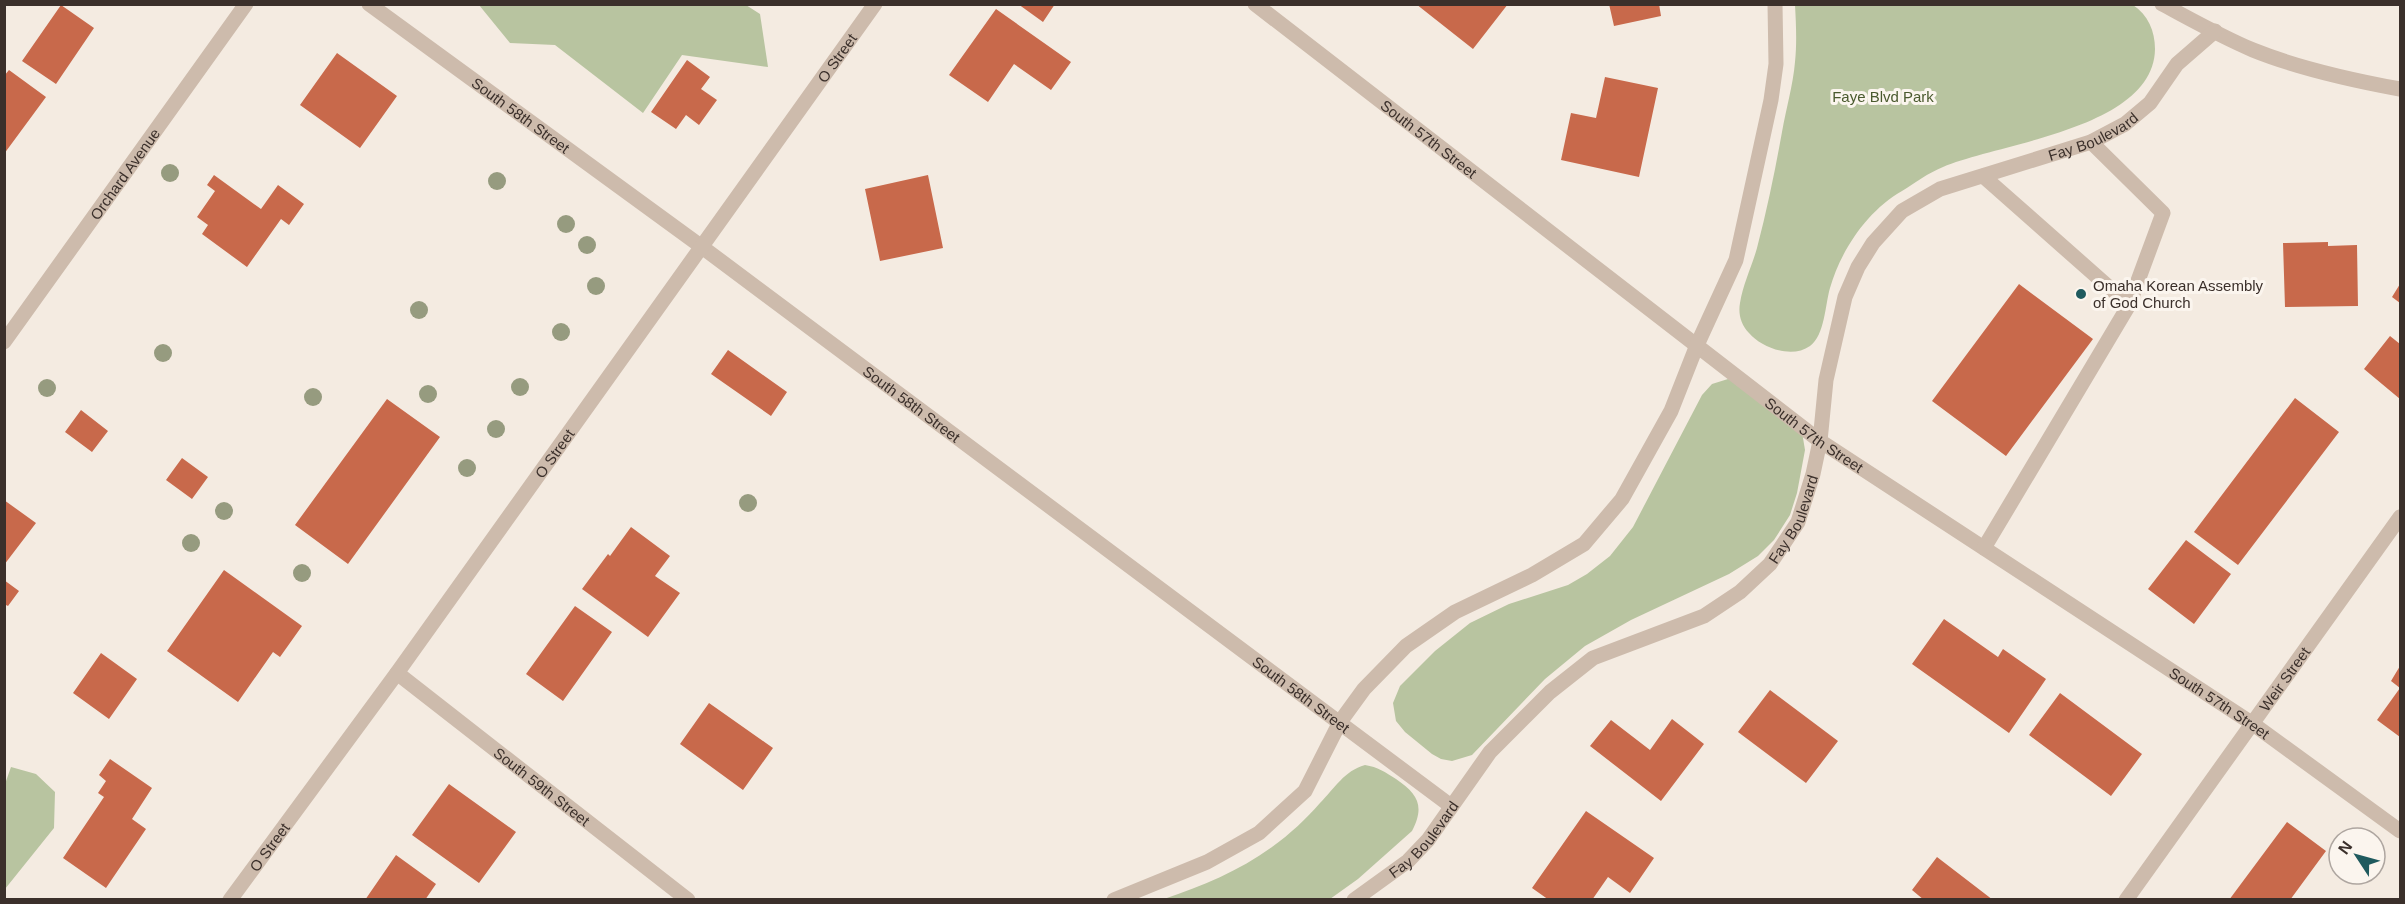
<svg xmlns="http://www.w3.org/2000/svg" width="2405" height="904" font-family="Arial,sans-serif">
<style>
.green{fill:#b8c4a0}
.building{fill:#c8694b}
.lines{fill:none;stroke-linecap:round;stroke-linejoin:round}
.minor{stroke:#cdbbac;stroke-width:15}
.tree{fill:#969b7f}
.poi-dot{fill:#1f5a5e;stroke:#fbf5ee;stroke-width:2}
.labels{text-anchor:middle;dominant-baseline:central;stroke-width:6;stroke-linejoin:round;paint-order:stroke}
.street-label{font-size:15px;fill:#3b302b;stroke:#fbf5ee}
.park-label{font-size:15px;fill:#4a5a2e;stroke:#fbf5ee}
.poi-label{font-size:15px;fill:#3b302b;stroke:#fbf5ee;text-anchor:start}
</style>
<rect width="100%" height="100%" fill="#f4ebe1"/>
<!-- green -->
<path class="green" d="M479,5H746L760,14L768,67L682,55L643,113L555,45L510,43Z
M1795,5H2133C2148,15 2155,31 2155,49C2154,129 1998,143 1943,167C1928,173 1915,183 1902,191C1867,211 1841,250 1830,288C1825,305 1825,335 1810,346C1792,359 1762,348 1749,333C1741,325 1738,314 1740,303C1743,284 1752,266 1757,248C1767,210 1775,171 1782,132C1786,109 1793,85 1795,62C1797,43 1796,23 1795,5Z
M1728,379L1743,383L1802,432L1805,450L1797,493L1790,515L1774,540L1758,556L1729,574L1631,620L1585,646L1545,679L1472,755L1452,761L1441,759L1432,754L1405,732L1396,721L1393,703L1400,686L1435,651L1470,623L1509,604L1568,585L1587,574L1610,556L1633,527L1702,395L1712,384Z
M1365,765C1378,767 1385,772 1396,779C1418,794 1425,806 1412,831L1358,879L1330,899H1164C1202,886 1239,871 1272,847C1290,834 1306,819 1320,803C1335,788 1344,771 1365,765Z
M11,767L36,774L55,792L54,828L5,889V784Z"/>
<!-- building -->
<path class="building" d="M1018,4H1055L1043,22Z
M1416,4H1508L1473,49Z
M1609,4H1659L1661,16L1614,26Z
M61,5L94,28L56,84L22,61Z
M996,9L1071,62L1051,90L1014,64L988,102L949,75Z
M337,53L397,96L360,148L300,105Z
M687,60L710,77L701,89L717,100L699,125L686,115L676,129L651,112Z
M9,70L46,97L4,154V76Z
M1605,77L1658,88L1639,177L1561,160L1571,113L1596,118Z
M214,175L261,209L278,185L304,204L289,225L281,219L247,267L202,234L208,225L197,217L215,191L207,185Z
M928,175L943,248L880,261L865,189Z
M2328,242V246L2357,245L2358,306L2285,307L2283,243Z
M2019,284L2093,339L2006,456L1932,401Z
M2400,284V303L2392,297Z
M2390,336L2400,344V399L2364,369Z
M728,350L787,392L771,416L711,374Z
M2295,398L2339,432L2238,565L2194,532Z
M387,399L440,437L348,564L295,525Z
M81,410L108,431L92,452L65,432Z
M182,458L208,477L192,499L166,480Z
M4,500L36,523L4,565Z
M631,527L670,556L655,576L680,593L648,637L582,589L608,554L610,556Z
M2186,540L2231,574L2194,624L2148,589Z
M224,570L302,626L280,657L273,652L238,702L167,651Z
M4,580L19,591L8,606L4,604Z
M575,606L612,632L563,701L526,674Z
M1944,619L1998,657L2003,649L2046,679L2009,733L1912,664Z
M101,653L137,679L109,719L73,693Z
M2400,666V737L2377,720L2400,688L2391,681Z
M1770,690L1838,741L1806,783L1738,732Z
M2060,693L2142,754L2111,796L2029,735Z
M709,703L773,748L743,790L680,744Z
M1672,719L1704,744L1661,801L1590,746L1611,720L1650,750Z
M110,759L152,788L132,819L146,829L106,888L63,858L104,797L98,793L106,781L99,775Z
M449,784L516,832L479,883L412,835Z
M1586,811L1654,858L1630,893L1608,877L1592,900H1549L1532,888Z
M2287,822L2326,851L2290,900H2229Z
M396,855L436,884L425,900H365Z
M1937,857L1993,900H1924L1912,890Z"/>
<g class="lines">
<!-- minor -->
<g class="minor">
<path id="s1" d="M369,4L702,247L1451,806"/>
<path id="s2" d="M1255,4L1820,441L2253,724L2400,831"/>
<path d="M2162,4C2192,20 2222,37 2253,50C2300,69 2351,80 2400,89"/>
<path d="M1983,176L2129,305"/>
<path id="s3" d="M4,342L246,4"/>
<path d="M1984,548L2129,305L2163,213L2091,142"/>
<path id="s4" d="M397,673L688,900"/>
<path id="s5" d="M230,900L397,673L875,4"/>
<path d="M1114,900L1207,862L1259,833L1305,791L1340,722L1364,689L1406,646L1455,612L1532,575L1584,544L1622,499L1671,411L1697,345L1736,260L1771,100L1776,64L1775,4"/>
<path id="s6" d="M1354,900L1408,861L1428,840L1490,752L1550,692L1593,658L1704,616L1740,592L1770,564L1798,522L1813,474L1820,441L1826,380L1845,297L1858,267L1873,243L1902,211L1940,189L2091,142L2125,124L2150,103L2177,64L2215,31"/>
<path id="s7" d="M2126,900L2400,517"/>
</g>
</g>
<!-- trees -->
<g class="tree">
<circle cx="170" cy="173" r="9"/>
<circle cx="497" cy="181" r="9"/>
<circle cx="566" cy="224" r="9"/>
<circle cx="587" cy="245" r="9"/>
<circle cx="596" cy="286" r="9"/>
<circle cx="419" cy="310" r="9"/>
<circle cx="561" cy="332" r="9"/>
<circle cx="163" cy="353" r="9"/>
<circle cx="520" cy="387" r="9"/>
<circle cx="47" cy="388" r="9"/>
<circle cx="428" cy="394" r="9"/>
<circle cx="313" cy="397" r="9"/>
<circle cx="496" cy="429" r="9"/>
<circle cx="467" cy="468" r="9"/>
<circle cx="748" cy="503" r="9"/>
<circle cx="224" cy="511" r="9"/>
<circle cx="191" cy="543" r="9"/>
<circle cx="302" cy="573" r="9"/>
</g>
<!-- markers -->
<circle class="poi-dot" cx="2081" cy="294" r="6"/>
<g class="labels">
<!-- street labels -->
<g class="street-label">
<text stroke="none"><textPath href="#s5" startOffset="1038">O Street</textPath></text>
<text stroke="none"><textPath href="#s1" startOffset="188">South 58th Street</textPath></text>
<text stroke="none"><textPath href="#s6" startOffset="1137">Fay Boulevard</textPath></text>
<text stroke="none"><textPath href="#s2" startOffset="220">South 57th Street</textPath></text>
<text stroke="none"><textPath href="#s3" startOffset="207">Orchard Avenue</textPath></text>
<text stroke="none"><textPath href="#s1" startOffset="674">South 58th Street</textPath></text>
<text stroke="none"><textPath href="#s2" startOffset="706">South 57th Street</textPath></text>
<text stroke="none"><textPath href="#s5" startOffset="552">O Street</textPath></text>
<text stroke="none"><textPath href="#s6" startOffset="597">Fay Boulevard</textPath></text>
<text stroke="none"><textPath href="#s7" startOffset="272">Weir Street</textPath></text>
<text stroke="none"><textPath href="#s1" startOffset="1160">South 58th Street</textPath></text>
<text stroke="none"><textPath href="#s2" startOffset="1192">South 57th Street</textPath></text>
<text stroke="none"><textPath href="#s4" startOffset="184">South 59th Street</textPath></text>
<text stroke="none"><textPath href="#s6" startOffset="93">Fay Boulevard</textPath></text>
<text stroke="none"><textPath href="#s5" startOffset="66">O Street</textPath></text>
</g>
<!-- park labels -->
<g class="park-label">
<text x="1883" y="96">Faye Blvd Park</text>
</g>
<!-- poi labels -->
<g class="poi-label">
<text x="2093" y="285">Omaha Korean Assembly<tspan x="2093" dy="17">of God Church</tspan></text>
</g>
</g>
<!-- border -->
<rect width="2405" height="904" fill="none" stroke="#3b302b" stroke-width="12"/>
<!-- north arrow -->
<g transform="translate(2357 856) rotate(306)"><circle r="28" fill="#fbf5ee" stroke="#aea6a0" stroke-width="1.5"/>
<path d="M0-4.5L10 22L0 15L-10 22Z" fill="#1f5a5e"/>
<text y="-9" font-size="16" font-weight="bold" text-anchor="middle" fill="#3b302b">N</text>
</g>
</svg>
